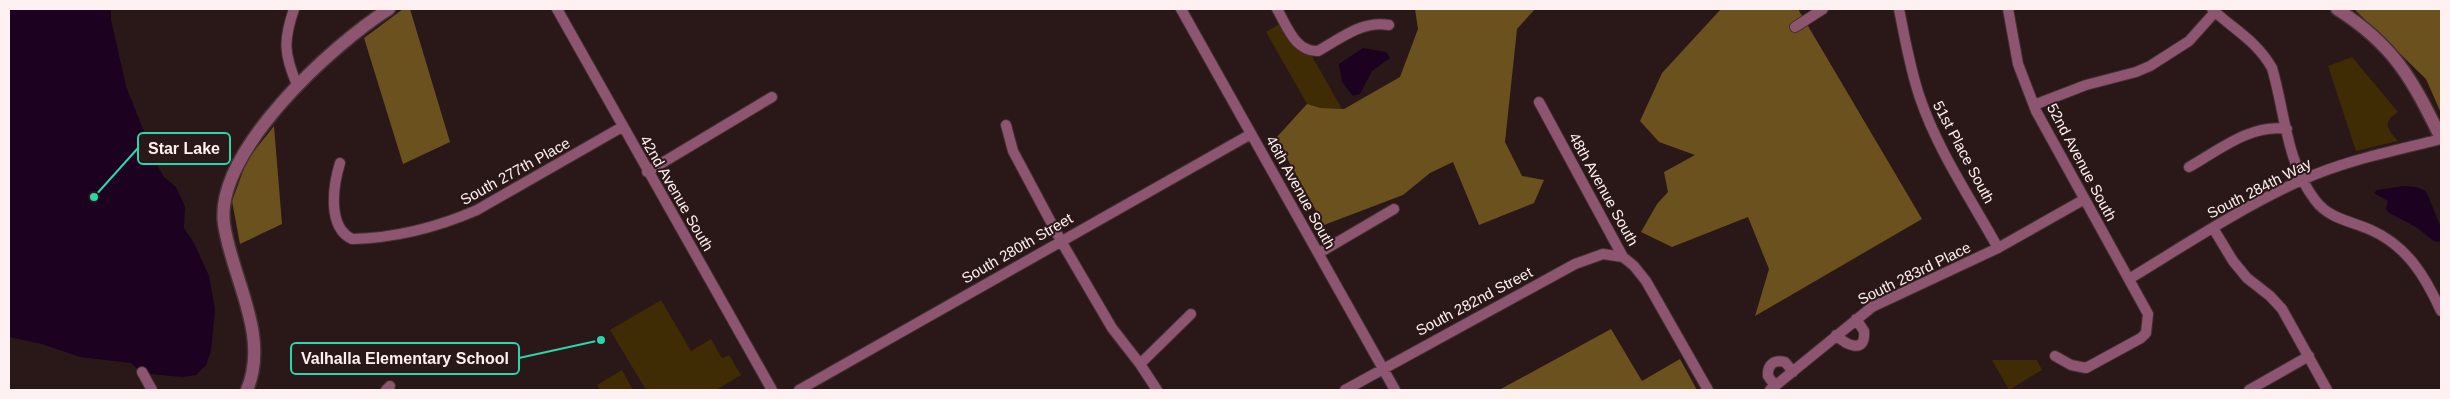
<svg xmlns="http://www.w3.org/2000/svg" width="2450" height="399" font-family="Arial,sans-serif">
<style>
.green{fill:#3f2b04}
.forest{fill:#6b511e}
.water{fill:#1c0121}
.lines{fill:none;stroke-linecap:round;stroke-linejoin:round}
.minor-casing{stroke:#443131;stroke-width:12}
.tertiary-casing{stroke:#443131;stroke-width:15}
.minor{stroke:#8e5570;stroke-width:10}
.tertiary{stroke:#8e5570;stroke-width:12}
.labels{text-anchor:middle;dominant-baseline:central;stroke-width:4;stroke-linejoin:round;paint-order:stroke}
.street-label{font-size:15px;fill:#fff1f1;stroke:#2a1717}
.leader{fill:none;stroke:#2dd5ab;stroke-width:2}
.callout-dot{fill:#2dd5ab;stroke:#2a1717;stroke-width:2}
.callout{fill:#2a1717;stroke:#2dd5ab;stroke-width:2}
.callout-label{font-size:16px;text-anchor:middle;font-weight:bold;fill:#fff1f1}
</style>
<rect width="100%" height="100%" fill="#2a1717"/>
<!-- green -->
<path class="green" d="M1281,23L1296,48L1312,56L1342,109L1321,108L1307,104L1266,32Z
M2352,57L2398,112C2381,123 2388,129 2398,141L2356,151L2328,66Z
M661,300L691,351L711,339L722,358L729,355L741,375L716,390H646L610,330Z
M1992,360H2037L2042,370L2009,390Z
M622,370L633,390H600L597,385Z"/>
<!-- forest -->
<path class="forest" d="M403,9H410L450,142L403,164L364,38Z
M1415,9H1535L1517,29L1505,142L1522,176L1544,180L1534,203L1479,225L1453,162L1430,173L1403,195L1324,225L1276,138L1307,104L1321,108L1344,109L1400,77L1418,29Z
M1721,9H1798L1922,219L1755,316L1769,269L1748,217L1672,247L1641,232L1657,204L1668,192L1664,172L1695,155L1659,142L1640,121L1662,73Z
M2354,9H2441V113L2426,79Z
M274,126L282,224L240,244L232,201L247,160Z
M1611,329L1642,381L1680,359L1697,390H1499Z"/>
<!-- water -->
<path class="water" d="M9,9H111V20L126,86L157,165L164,177L176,187L185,207L184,228L194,243L209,276L215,309L211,351L206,365L196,375L182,377L150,374L139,370L131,363L80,357L42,344L9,337Z
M1363,48L1386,52L1390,58L1372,71L1360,94L1353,96L1342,82L1339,64Z
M2404,186L2416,187L2426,191L2441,228L2440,242L2434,241L2416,227L2388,212L2386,209L2388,201L2374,193L2377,190Z"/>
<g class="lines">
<!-- minor casing -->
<g class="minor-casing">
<path id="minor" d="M294,9C283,41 284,54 297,85
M557,9L772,390
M1181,9L1395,390
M1277,9C1287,26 1295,52 1318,51C1340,39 1362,20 1389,25
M1899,9C1905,39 1910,69 1920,98C1938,151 1971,199 1998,248
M2008,9L2018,64L2036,111L2148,314L2146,333L2141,338L2086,368L2071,365L2055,356
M2212,9C2234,30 2256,40 2272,68C2285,112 2286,162 2315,200C2329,219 2351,221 2371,230C2407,246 2425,276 2441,311
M1795,27L1823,9
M1539,102L1623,257L1634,266L1646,281L1708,390
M2034,105L2086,85L2136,72L2150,66L2189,41L2215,12
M1006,125L1013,151L1061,241L1112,328L1140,364L1157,390
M340,163C333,186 327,227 352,239C395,238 438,227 477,210L622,127
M2189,167C2219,150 2252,123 2287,129
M647,172L772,97
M2213,228L2233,261L2247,278L2270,296L2282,309L2327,390
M1319,253L1394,209
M2129,279C2185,245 2242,207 2302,180C2346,160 2394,151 2441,139
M1836,335C1846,345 1866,355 1864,331L1856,319
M1140,364L1191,314
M142,372L152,390
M1775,386L1768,376C1767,365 1774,359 1785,362L1793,372
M386,390L390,386
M799,390L1251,134
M1345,390L1575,264L1603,254L1623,257
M1770,390L1872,307L1998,248L2083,200
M2249,390L2309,356"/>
</g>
<!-- tertiary casing -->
<g class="tertiary-casing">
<path id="tertiary" d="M2337,9C2394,45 2412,79 2441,138
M247,390C270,335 232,279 224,224C214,152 333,44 389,9"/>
</g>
<!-- minor -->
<use href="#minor" class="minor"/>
<!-- tertiary -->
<use href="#tertiary" class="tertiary"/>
</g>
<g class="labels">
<!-- street labels -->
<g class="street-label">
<text transform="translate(1964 152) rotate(62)">51st Place South</text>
<text transform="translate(2082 162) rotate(62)">52nd Avenue South</text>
<text transform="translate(515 171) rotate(-29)">South 277th Place</text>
<text transform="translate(2259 188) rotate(-27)">South 284th Way</text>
<text transform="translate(1604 189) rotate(61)">48th Avenue South</text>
<text transform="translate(1301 192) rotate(61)">46th Avenue South</text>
<text transform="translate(677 193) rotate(60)">42nd Avenue South</text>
<text transform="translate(1017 248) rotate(-30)">South 280th Street</text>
<text transform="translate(1914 273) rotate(-26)">South 283rd Place</text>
<text transform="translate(1474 301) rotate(-28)">South 282nd Street</text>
</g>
</g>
<!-- callouts -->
<path class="leader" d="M94 197L138 148M601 340L519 358"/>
<g class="callout-dot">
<circle cx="94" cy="197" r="5"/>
<circle cx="601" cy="340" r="5"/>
</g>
<g class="callout">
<rect x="138" y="133" width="92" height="31" rx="5"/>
<rect x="291" y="343" width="228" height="31" rx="5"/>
</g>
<g class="callout-label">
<text x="184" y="154">Star Lake</text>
<text x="405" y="364">Valhalla Elementary School</text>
</g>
<!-- border -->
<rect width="2450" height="399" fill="none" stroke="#fff1f1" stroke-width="20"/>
</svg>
